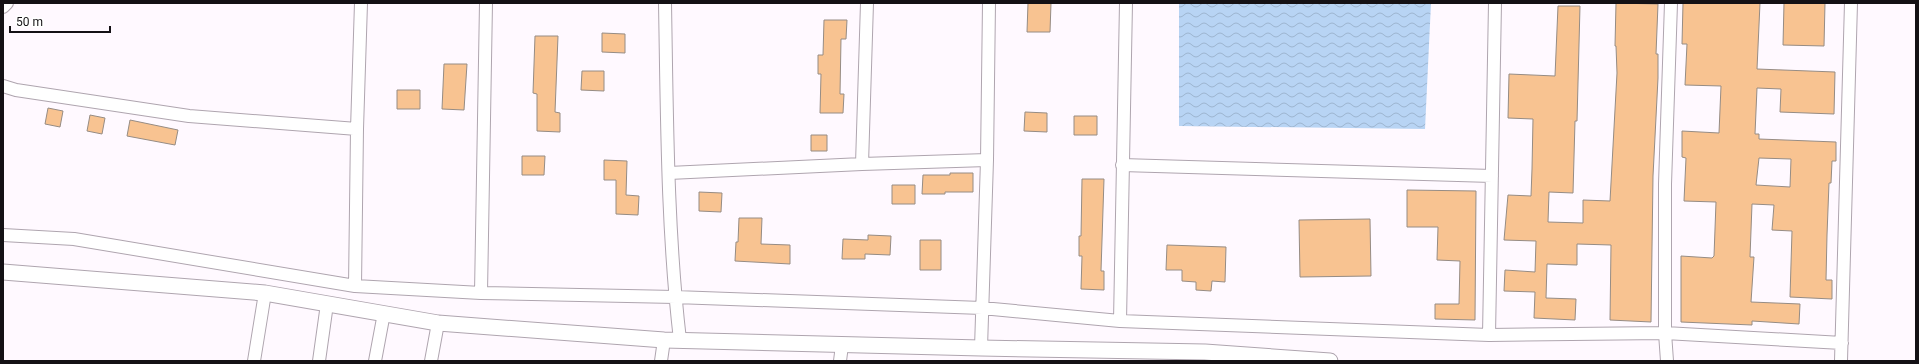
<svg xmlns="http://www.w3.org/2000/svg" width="1919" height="364" font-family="Roboto,sans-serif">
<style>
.water{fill:url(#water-waves)}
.building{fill:#f8c391;stroke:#968c84;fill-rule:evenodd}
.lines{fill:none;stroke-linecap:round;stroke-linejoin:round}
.minor-casing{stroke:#afa5af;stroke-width:14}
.tertiary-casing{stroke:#afa5af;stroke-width:17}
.minor{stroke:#fff;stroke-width:12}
.tertiary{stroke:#fff;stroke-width:15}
</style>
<defs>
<pattern id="water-waves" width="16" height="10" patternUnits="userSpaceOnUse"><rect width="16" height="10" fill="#b8d4f4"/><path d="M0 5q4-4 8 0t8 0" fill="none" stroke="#9db5d0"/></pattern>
</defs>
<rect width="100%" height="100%" fill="#fff9ff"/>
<!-- water -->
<path class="water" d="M1179,3H1431L1425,129L1179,126Z"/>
<!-- building -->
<path class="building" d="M1028,3H1051L1050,32H1027Z
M1616,3L1658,4L1656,54H1658V78L1653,176L1651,322L1610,320L1611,245L1577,244V265L1547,264L1546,298L1576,299L1575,320L1534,318L1535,292L1504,291L1505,270L1535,272L1536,241L1504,240L1508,195L1531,196L1532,169L1533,119L1508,118L1509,74L1555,76L1558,6H1580L1577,121H1575L1573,193L1549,192L1548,222L1583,223V200L1610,201L1617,73L1616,46H1615Z
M1683,3H1760L1757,69L1835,72L1834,114L1780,112L1781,89L1757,88L1755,134H1759V139L1836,142V161H1832L1831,183H1829L1827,235L1826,280H1832V299L1790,297L1792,231L1772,230L1774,205L1752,204L1750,257H1754L1751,302L1800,304L1799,324L1752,321V325L1681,322V256L1712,258L1714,256L1716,202L1684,201L1686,158L1682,157V131L1719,133L1721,86L1685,85L1687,44H1682ZM1759,158L1791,159L1790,187L1756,185Z
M1784,3H1825L1824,46L1783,45Z
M824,20H847L846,39H841L840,94H844L843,113H820L821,74H818V55H823Z
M602,33L625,34V53L602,52Z
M535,36H558L555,112L560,113V132L537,131V94L533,93Z
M444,64H467L464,110L442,109Z
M582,71H604V91L581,90Z
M397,90H420V109H397Z
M48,108L63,111L60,127L45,124Z
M1025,112L1047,113V132L1024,131Z
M90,115L105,118L102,134L87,131Z
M1074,116H1097V135H1074Z
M130,120L178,130L175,145L127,136Z
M811,135H827V151H811Z
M522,156H545L544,175H522Z
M604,160L627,161L626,195L639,196L638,215L616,214V180H604Z
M950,173H973V192H945V194H922L923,175H950Z
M1082,179H1104L1101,271H1104V290L1081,289L1082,256H1079V236H1081Z
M892,185H915V204H892Z
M1407,190L1476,191L1475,320L1435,319V304H1459L1460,261L1437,260L1438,227H1407Z
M699,192L722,193L721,212L699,211Z
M739,218H762L761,244L790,245V264L735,261L736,242H738Z
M1370,219L1371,276L1300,277L1299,220Z
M868,235L891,236L890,255L865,254V259H842L843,239L868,240Z
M920,240H941V270H920Z
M1167,245L1226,247L1225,282L1212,281L1211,291L1196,290V282L1182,281V270H1166Z"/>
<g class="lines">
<!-- minor casing -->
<g class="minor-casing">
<path id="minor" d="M665,3C667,115 667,229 680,340
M3,7L7,3
M3,86L16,90L189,116L357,129
M862,164L987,160
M1122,165L1492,176
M669,173L862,164L867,3
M3,235L74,239L355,286L481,293L675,297L982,308L1120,321L1489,335L1665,333L1842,343
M355,286L357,129L361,3
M481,293L486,3
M1120,321L1126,3
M1489,335L1495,3
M981,348L987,160L989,3
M254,361L265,293
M319,361L327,304
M375,361L384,313
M431,361L438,323
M661,361L664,340
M840,361L842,345
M1667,361L1665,333V184L1671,3
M1841,361L1851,3"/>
</g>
<!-- tertiary casing -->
<g class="tertiary-casing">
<path id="tertiary" d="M3,272L265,293L438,323L664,340L981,348L1205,352L1330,361"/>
</g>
<!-- minor -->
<use href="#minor" class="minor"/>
<!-- tertiary -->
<use href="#tertiary" class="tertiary"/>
</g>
<!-- border -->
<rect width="1919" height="364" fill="none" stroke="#141115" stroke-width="8"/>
<!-- scale -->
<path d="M10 26v6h100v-6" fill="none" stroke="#141115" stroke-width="2"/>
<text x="16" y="26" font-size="12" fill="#141115" stroke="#ffffff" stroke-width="3" paint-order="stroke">50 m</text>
</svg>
